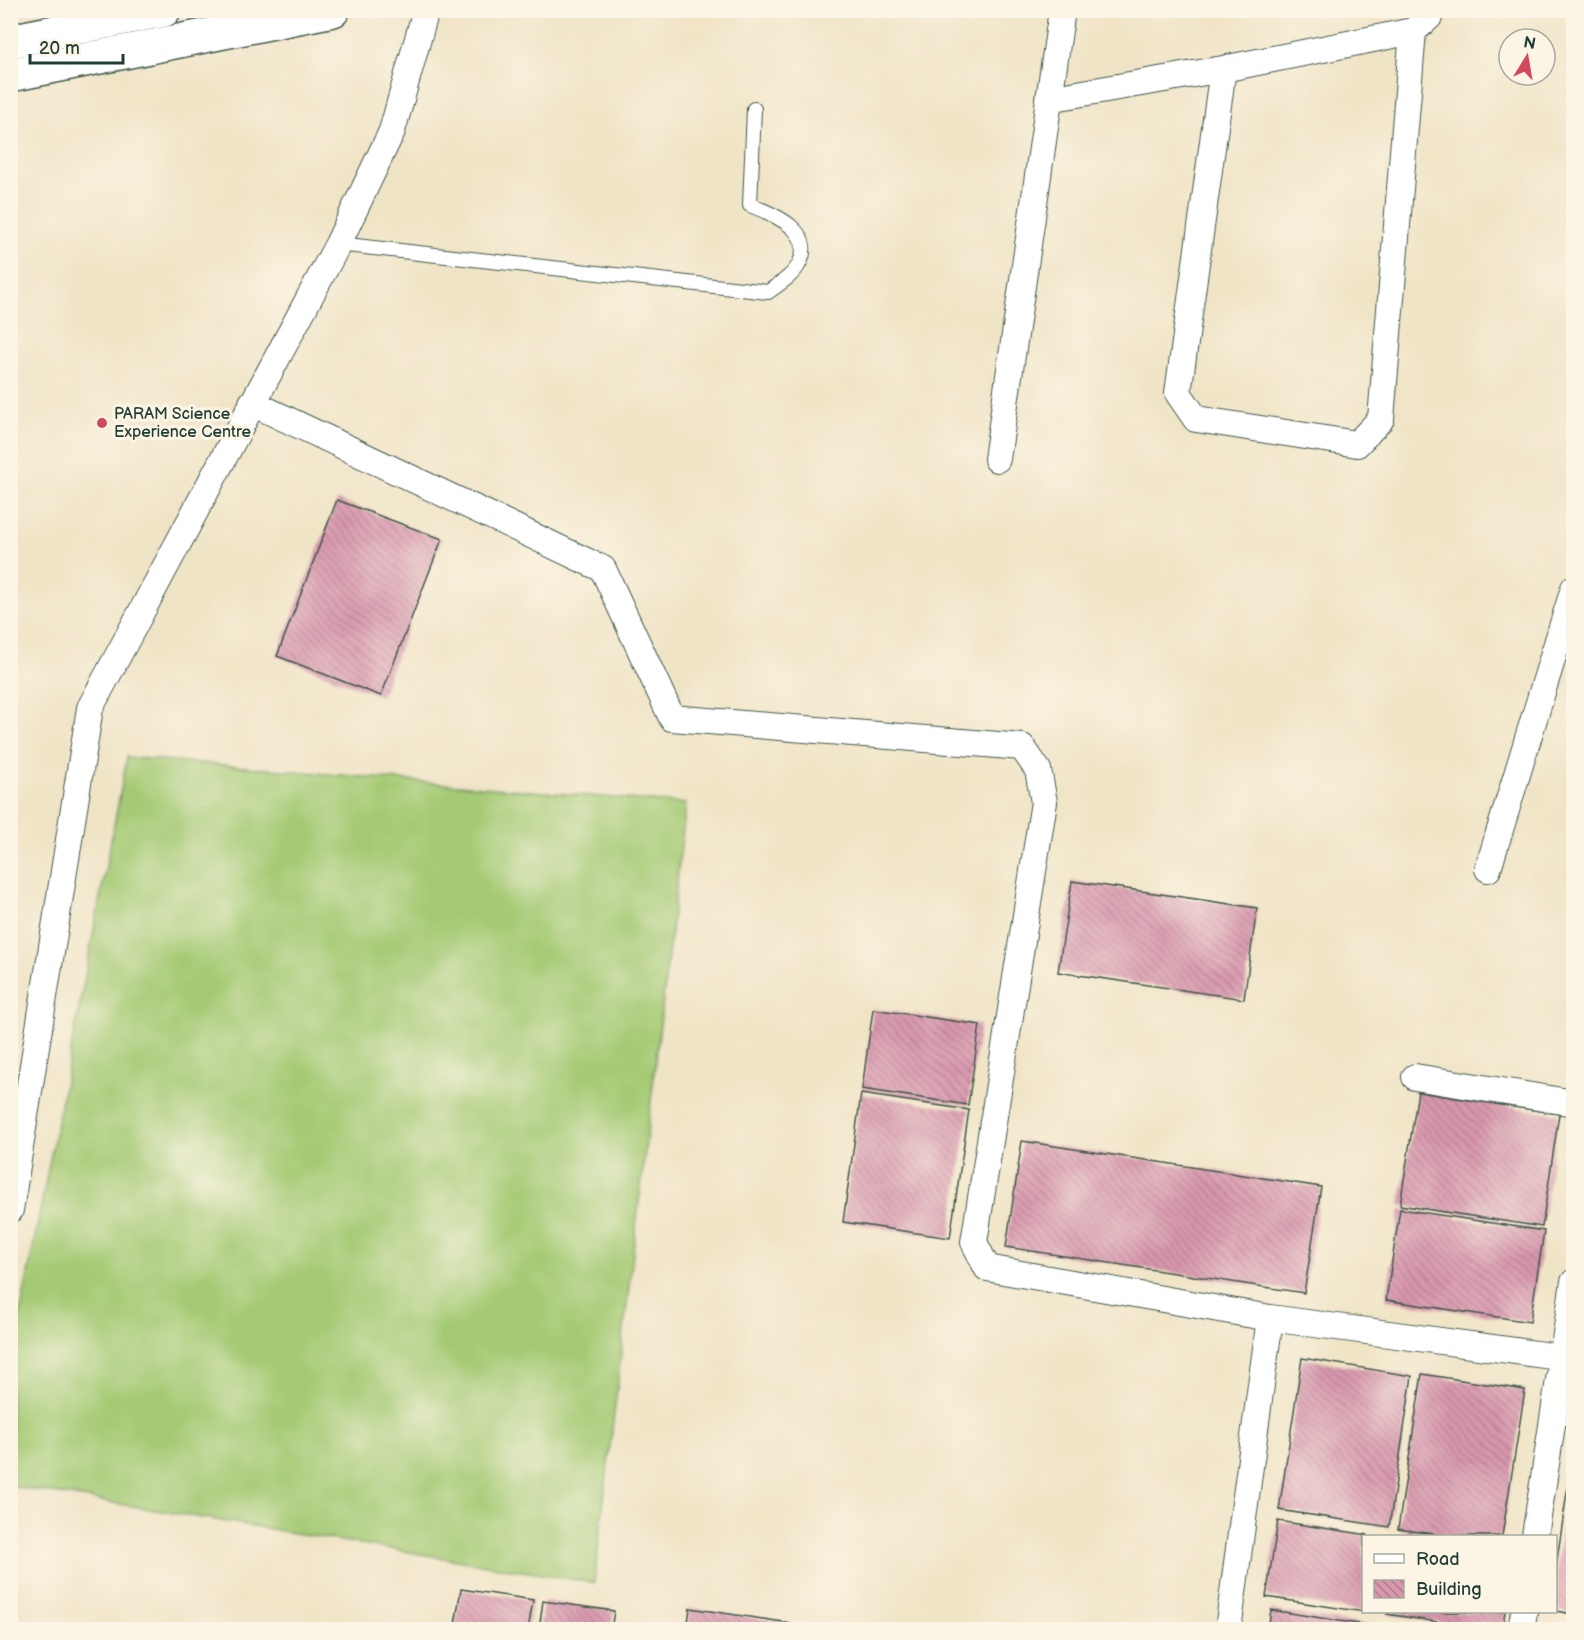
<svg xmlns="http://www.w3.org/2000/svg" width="1584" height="1640" font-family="'Balsamiq Sans',sans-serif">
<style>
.grass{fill:#a5ca74;stroke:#628454;stroke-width:1.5}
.building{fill:url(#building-back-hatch)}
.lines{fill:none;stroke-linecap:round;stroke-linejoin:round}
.lane-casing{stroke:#3e564a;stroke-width:16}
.street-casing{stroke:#3e564a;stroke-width:28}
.primary-casing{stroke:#3e564a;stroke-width:36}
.lane{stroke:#fff;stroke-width:14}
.street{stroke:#fff;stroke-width:26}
.primary{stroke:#fff;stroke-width:33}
.poi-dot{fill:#d1495b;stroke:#fcf5e5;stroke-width:2}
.labels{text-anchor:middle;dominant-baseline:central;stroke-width:6;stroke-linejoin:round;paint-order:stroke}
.poi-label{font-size:16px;fill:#1f3d34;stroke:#fcf5e5;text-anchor:start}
</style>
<defs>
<pattern id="building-back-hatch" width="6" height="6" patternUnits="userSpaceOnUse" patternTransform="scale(1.5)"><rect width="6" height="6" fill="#d997ae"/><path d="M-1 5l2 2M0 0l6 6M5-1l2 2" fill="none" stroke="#af7c8e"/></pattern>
</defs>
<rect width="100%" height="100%" fill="#fcf5e5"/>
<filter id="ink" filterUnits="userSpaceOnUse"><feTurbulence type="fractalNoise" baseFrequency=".0167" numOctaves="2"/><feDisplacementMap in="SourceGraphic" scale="12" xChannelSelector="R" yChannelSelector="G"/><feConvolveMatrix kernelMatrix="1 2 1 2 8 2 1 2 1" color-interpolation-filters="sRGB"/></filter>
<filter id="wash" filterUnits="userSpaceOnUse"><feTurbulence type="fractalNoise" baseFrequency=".008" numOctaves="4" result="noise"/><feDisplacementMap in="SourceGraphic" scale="24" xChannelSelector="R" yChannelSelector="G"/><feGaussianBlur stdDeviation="1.35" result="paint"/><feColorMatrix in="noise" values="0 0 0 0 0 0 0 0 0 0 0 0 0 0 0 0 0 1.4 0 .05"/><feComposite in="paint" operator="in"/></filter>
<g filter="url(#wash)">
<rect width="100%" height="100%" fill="#f0e4c6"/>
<!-- grass -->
<path class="grass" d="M127,757L686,804L594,1583L11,1486V1363Z"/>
<g id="blocks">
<!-- building -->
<path class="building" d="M337,500L442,539L381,696L277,656Z
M1072,881L1257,908L1244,999L1058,972Z
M873,1009L980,1025L968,1105L862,1089Z
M1418,1092L1559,1114L1542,1227L1400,1205Z
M861,1094L969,1110L950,1238L843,1222Z
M1022,1141L1321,1187L1304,1293L1006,1247Z
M1400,1209L1544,1231L1530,1322L1386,1300Z
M1302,1358L1412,1376L1389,1527L1279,1510Z
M1422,1374L1525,1390L1502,1536H1449L1398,1529Z
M1572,1458H1574V1614L1556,1611V1567Z
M1278,1521L1368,1535L1364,1536V1612L1266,1597Z
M461,1589L533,1600L528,1630H454Z
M543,1601L614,1611L611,1630H539Z
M690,1608L790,1623L789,1630H687Z
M1271,1610L1371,1626V1630H1268Z
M1387,1612H1505L1502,1630H1488L1387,1614Z"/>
</g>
</g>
<g filter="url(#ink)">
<use href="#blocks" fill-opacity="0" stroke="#3e564a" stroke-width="1.5"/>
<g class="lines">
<!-- lane casing -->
<g class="lane-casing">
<path id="lane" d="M338,244L768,292C779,284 793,276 799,264C817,231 773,214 750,205L754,109"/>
</g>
<!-- street casing -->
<g class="street-casing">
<path id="street" d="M1223,69L1178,393L1196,419L1357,444L1381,419L1413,31
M1048,99L1223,69L1413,31L1429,17L1432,10
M252,403L603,569L672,718L1022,747L1038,770L1044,802L974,1242L987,1268L1270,1318L1574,1359
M997,459L1062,10
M1488,869L1574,588
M1415,1077L1574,1103
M10,1210L90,708L338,244L392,131L426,10
M1535,1536L1574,1282
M1228,1630L1270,1318
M1521,1630L1524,1612"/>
</g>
<!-- primary casing -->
<g class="primary-casing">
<path id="primary" d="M10,41L164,10
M10,75L333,10"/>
</g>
<!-- lane -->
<use href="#lane" class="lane"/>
<!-- street -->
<use href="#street" class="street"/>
<!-- primary -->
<use href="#primary" class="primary"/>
</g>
</g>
<!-- markers -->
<circle class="poi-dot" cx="102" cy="423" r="6"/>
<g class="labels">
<!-- poi labels -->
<g class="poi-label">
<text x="114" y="414">PARAM Science<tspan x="114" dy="18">Experience Centre</tspan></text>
</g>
</g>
<!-- margin -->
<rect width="1584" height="1640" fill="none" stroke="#fcf5e5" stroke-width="36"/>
<!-- legend -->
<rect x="1362" y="1535" width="195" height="78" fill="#fcf5e5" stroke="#a4ab9e" stroke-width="1.5"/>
<rect x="1374" y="1554" width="30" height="9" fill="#ffffff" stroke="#a4ab9e" stroke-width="1.5"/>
<text x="1416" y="1565" font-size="18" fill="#1f3d34">Road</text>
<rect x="1374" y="1580" width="30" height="18" fill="url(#building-back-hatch)" stroke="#a4ab9e" stroke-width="1.5"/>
<text x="1416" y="1595" font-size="18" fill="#1f3d34">Building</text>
<!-- north arrow -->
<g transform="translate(1527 57) rotate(11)"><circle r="28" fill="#fcf5e5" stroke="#a4ab9e" stroke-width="1.5"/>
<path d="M0-4.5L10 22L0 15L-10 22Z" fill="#d1495b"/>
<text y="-9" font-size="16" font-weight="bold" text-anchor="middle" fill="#1f3d34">N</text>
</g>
<!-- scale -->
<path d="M30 54v9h93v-9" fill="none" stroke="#1f3d34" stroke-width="3"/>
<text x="39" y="54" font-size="18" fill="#1f3d34" stroke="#fcf5e5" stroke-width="4.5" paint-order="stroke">20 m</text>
</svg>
